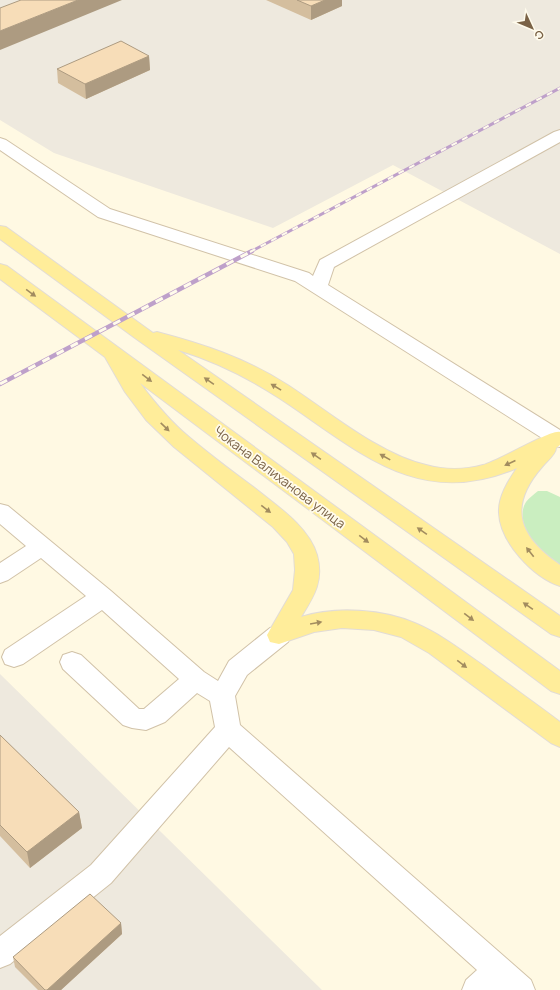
<svg xmlns="http://www.w3.org/2000/svg" width="560" height="990" font-family="Manrope,sans-serif">
<style>
.industrial{fill:#eee9de}
.green{fill:#caeec0}
.lines{fill:none;stroke-linecap:round;stroke-linejoin:round}
.minor-casing{stroke:#d1c2a8;stroke-width:2}
.major-casing{stroke:#e2dcd6;stroke-width:2}
.minor{fill:#fff;fill-rule:evenodd}
.major{fill:#ffed9a;fill-rule:evenodd}
.rail-far1-casing{stroke:#bea0ca;stroke-width:3}
.rail-casing{stroke:#bea0ca;stroke-width:4.5}
.rail-far1{stroke:#fffbec;stroke-width:2;stroke-dasharray:6;stroke-linecap:butt}
.rail{stroke:#fffbec;stroke-width:3;stroke-dasharray:8;stroke-linecap:butt}
.wall{fill:#d4be9e}
.shaded-wall{fill:#ad9b81}
.building{fill:#f7ddb8;stroke:#ad9b81}
.oneway{fill:#a28c5f}
.labels{text-anchor:middle;dominant-baseline:central;stroke-width:3.5;stroke-linejoin:round;paint-order:stroke}
.street-label{font-size:13px;fill:#7a6246;stroke:#fffbec}
</style>
<rect width="100%" height="100%" fill="#fff9e3"/>
<!-- industrial -->
<path class="industrial" d="M0,0H560V254L393,165L273,228L54,153L0,120Z
M0,674L322,990H0Z"/>
<!-- green -->
<path class="green" d="M538,491H547L560,497V565C552,559 544,554 537,548C527,537 517,516 526,502C529,498 534,494 538,491Z"/>
<g class="lines">
<!-- minor casing -->
<g class="minor-casing">
<path id="minor" d="M560,130V142L334,267L328,285L560,430V447L553,445L295,281L98,217L0,150V138L6,140L110,209L309,273L313,276L320,260L554,132Z
M0,504L8,506L111,591L204,672L218,681L229,661L270,628L279,626L288,628L291,635L288,642L247,675L235,696L240,725L531,980L535,990H462L466,980L477,970L229,747L111,883L10,964L0,968V936L91,865L215,727L210,701L197,693L165,722L146,730L132,728L123,725L63,669L60,662L63,655L72,652L81,655L139,709H144L179,679L102,610L23,664L14,667L5,664L2,657L5,650L86,596L41,558L8,580L0,583V563L26,546L0,524Z"/>
</g>
<!-- major casing -->
<g class="major-casing">
<path id="major" d="M0,226L6,227L153,333L157,332C203,344 245,358 286,384C327,410 378,454 426,465C444,470 465,470 483,465C499,461 551,429 560,432V445L556,448C556,454 547,461 542,467C507,507 519,537 560,565V586C533,577 500,542 499,513C498,497 508,481 517,468C417,511 357,449 279,398C247,377 214,361 178,350L560,616V637L551,634L135,338L0,239Z
M0,264L7,266L560,671V694L551,691L140,383C155,403 170,421 189,437C210,455 233,472 256,489C277,506 309,527 317,555C324,581 314,596 301,617C335,606 385,609 417,624C442,635 462,651 484,666C509,685 535,703 560,722V747L551,743L429,653L401,637L374,630L342,628L314,632L279,644L270,642L267,635L293,590L295,570L294,554L287,542L273,527L174,447L146,420L125,392L105,357L0,279Z"/>
</g>
<!-- minor -->
<use href="#minor" class="minor"/>
<!-- major -->
<use href="#major" class="major"/>
<!-- rail-far1 casing -->
<g class="rail-far1-casing">
<path id="rail-far1" d="M250,252L560,88"/>
</g>
<!-- rail casing -->
<g class="rail-casing">
<path id="rail" d="M0,384L252,251"/>
</g>
<!-- rail-far1 -->
<use href="#rail-far1" class="rail-far1"/>
<!-- rail -->
<use href="#rail" class="rail"/>
</g>
<!-- wall -->
<path class="wall" d="M266,0H342V6L311,20Z
M149,56L150,70L86,99L58,83L57,69Z
M0,735L79,812L82,828L30,868L0,836Z
M121,923L122,934L61,990H38L15,967L13,957Z"/>
<!-- shaded-wall -->
<path class="shaded-wall" d="M78,0H122L0,50V31Z
M325,0H342V6L311,20V6Z
M149,56L150,70L86,99L85,84Z
M79,812L82,828L30,868L27,852Z
M121,923L122,934L61,990H47Z"/>
<!-- building -->
<path class="building" d="M21,0H78L0,31V8Z
M297,0H325L311,6Z
M121,41L149,56L85,84L57,69Z
M0,735L79,812L27,852L0,825Z
M90,894L121,923L47,990H45L13,957Z"/>
<!-- one-way arrows -->
<defs><path id="oneway-solid" d="M-6-.8H1V-3.2L6.5 0L1 3.2V.8H-6Z"/></defs>
<g class="oneway">
<use href="#oneway-solid" transform="translate(31 293) rotate(36)"/>
<use href="#oneway-solid" transform="translate(147 378) rotate(37)"/>
<use href="#oneway-solid" transform="translate(209 381) rotate(-145)"/>
<use href="#oneway-solid" transform="translate(276 387) rotate(-149)"/>
<use href="#oneway-solid" transform="translate(165 427) rotate(44)"/>
<use href="#oneway-solid" transform="translate(316 456) rotate(-145)"/>
<use href="#oneway-solid" transform="translate(385 457) rotate(-151)"/>
<use href="#oneway-solid" transform="translate(510 463) rotate(155)"/>
<use href="#oneway-solid" transform="translate(266 509) rotate(38)"/>
<use href="#oneway-solid" transform="translate(422 531) rotate(-145)"/>
<use href="#oneway-solid" transform="translate(364 539) rotate(37)"/>
<use href="#oneway-solid" transform="translate(530 552) rotate(-128)"/>
<use href="#oneway-solid" transform="translate(528 606) rotate(-145)"/>
<use href="#oneway-solid" transform="translate(469 617) rotate(37)"/>
<use href="#oneway-solid" transform="translate(316 623) rotate(-10)"/>
<use href="#oneway-solid" transform="translate(462 664) rotate(37)"/>
</g>
<g class="labels">
<!-- street labels -->
<g class="street-label">
<text transform="translate(280 477) rotate(37)">Чокана Валиханова улица</text>
</g>
</g>
<!-- north arrow -->
<g transform="translate(532 28) rotate(134)" stroke="#fffbec" stroke-width="3" paint-order="stroke">
<path d="M0-3L7 15L0 10L-7 15Z" fill="#7a6246"/>
<text y="-6" font-size="11" font-weight="bold" text-anchor="middle" fill="#7a6246">С</text>
</g>
</svg>
